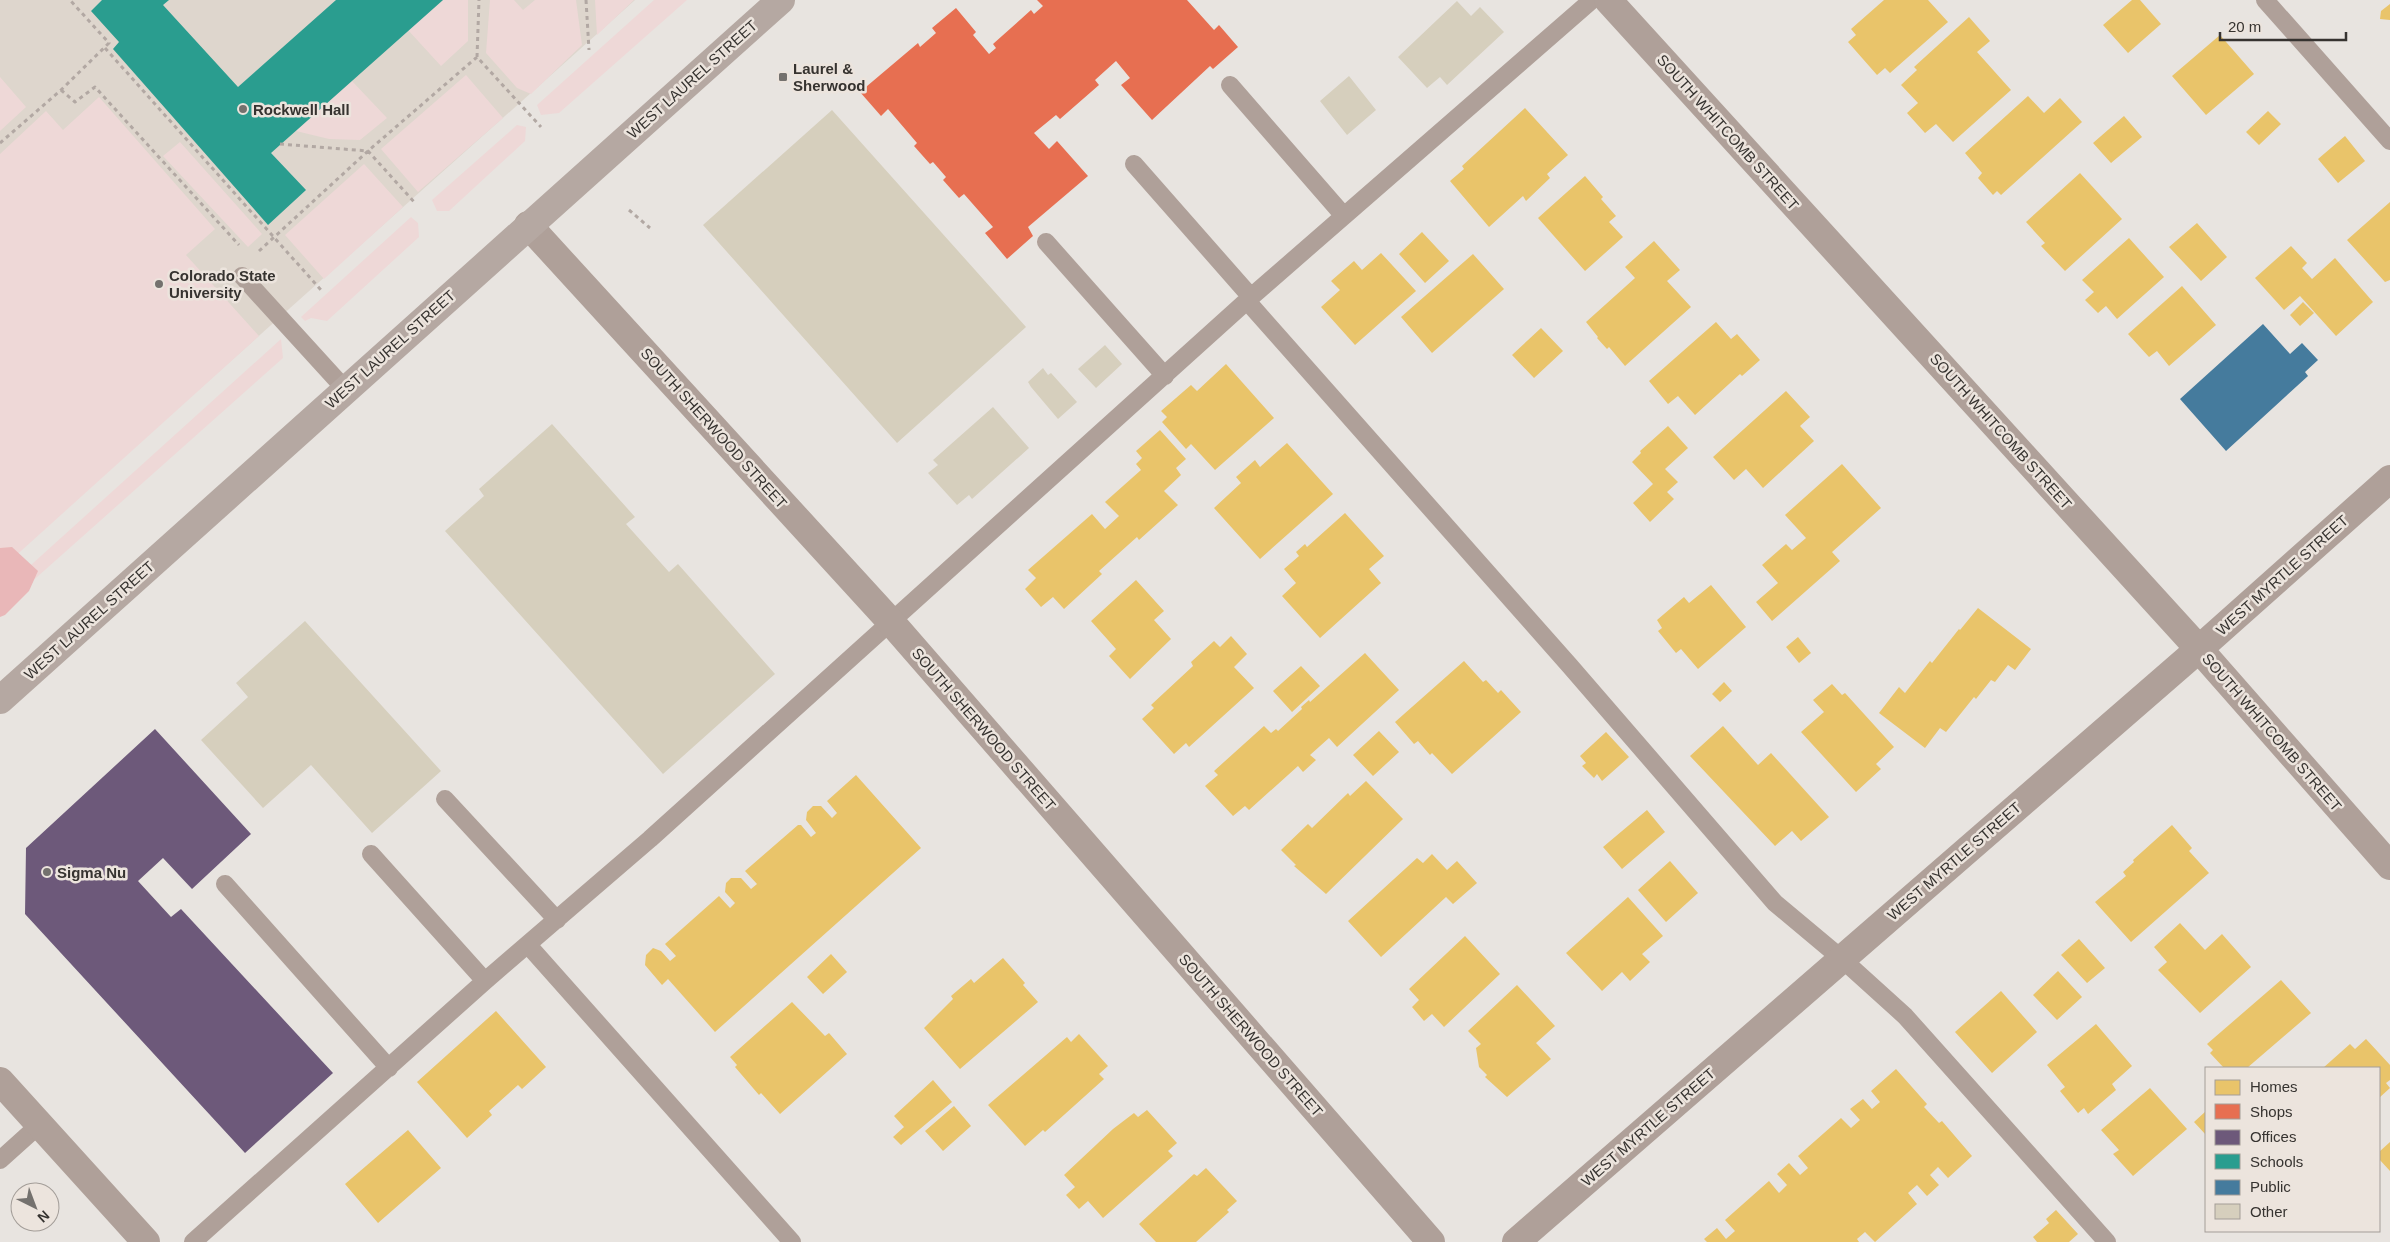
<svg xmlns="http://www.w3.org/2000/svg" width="2390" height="1242" font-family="Helvetica,sans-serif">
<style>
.built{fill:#ded6cd}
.green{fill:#eed8d7}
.forest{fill:#e9b7b8}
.homes{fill:#e9c46a}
.shops{fill:#e76f51}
.offices{fill:#6d597a}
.schools{fill:#2a9d8f}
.public{fill:#457b9d}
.building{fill:#d6cfbd}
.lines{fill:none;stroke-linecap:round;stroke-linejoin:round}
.path{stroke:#b2a8a3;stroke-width:3;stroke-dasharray:4 4;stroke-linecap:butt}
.lane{stroke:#afa099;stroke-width:18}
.street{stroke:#afa099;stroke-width:28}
.secondary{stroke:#b5a8a2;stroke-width:28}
.poi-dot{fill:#74716e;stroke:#ece4dd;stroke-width:2}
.labels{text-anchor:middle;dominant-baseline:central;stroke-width:5;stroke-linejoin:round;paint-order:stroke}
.poi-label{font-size:15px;font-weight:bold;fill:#363330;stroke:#ece4dd;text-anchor:start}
.street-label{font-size:15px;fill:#363330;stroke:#ece4dd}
</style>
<rect width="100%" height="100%" fill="#e8e4e0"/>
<!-- built -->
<path class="built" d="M0,0H635L0,567Z"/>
<!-- green -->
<path class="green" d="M443,0H468V41L441,66L408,30Z
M490,0H514L523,10L535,0H576L582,45L531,94L517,88L486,53Z
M595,0H634L597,35Z
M654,0H687L559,113L541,115L537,105Z
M466,75L503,118L418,192L381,149Z
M0,77L26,107L0,131Z
M351,80L387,118L360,140L329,139L296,131Z
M99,97L215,229L186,255L259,336L0,570V154L46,111L63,130Z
M517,125L526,127L525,141L449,211H437L432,200Z
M180,142L262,234L248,247L163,156Z
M364,164L403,207L324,279L285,235Z
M411,217L418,223L419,237L327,321L311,318L305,321L301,317Z
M281,339L283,358L0,610V593Z"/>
<!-- forest -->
<path class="forest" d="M12,547L38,571L29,591L5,615L0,617V548Z"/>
<!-- homes -->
<path class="homes" d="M1884,0H1928L1948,22L1890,73L1885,68L1877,75L1848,42L1856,35L1851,29Z
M2132,0H2140L2161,24L2128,53L2103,25Z
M2390,4V20L2380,19L2381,11Z
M1969,17L1990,41L1977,52L2011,90L1953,142L1936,124L1925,133L1907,113L1918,103L1901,85L1917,70L1914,67Z
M2220,35L2254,74L2206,115L2172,76Z
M2028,96L2044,113L2060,98L2082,122L2001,195L1997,191L1993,195L1978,178L1982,173L1965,153Z
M1525,108L1568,155L1547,174L1550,178L1526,201L1523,196L1489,227L1450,181L1464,169L1462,166Z
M2268,111L2281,124L2259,145L2246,132Z
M2124,116L2142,137L2111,163L2093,143Z
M2345,136L2365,161L2338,183L2318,159Z
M2080,173L2122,219L2065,271L2041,246L2045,243L2026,222Z
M1585,176L1603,197L1601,199L1616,216L1609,222L1623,237L1585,271L1538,218Z
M2390,202V280L2385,282L2347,240Z
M2197,223L2227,257L2201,281L2169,247Z
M1422,232L1449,261L1425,283L1399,254Z
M2129,238L2164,277L2117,319L2106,306L2098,313L2085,300L2094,292L2082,280Z
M1654,241L1680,270L1667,281L1691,307L1625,366L1609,347L1607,349L1597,338L1598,337L1586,322L1635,278L1625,267Z
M2291,246L2307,263L2302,268L2312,279L2335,258L2373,302L2336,336L2300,296L2284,310L2255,278Z
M1381,253L1416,291L1355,345L1321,307L1340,290L1331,281L1354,261L1362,270Z
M1473,254L1504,289L1432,353L1401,317Z
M2182,286L2216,325L2169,366L2157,351L2149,357L2128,334Z
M2303,302L2314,313L2300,326L2290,315Z
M1716,322L1731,339L1737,334L1760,360L1742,376L1740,374L1695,415L1678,396L1668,404L1649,381Z
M1541,328L1563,351L1534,378L1512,355Z
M1226,364L1274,418L1215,470L1191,444L1186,449L1162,422L1167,417L1161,411L1191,385L1197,391Z
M1786,391L1810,417L1800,426L1814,441L1763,488L1746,469L1734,480L1713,457Z
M1668,426L1688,448L1665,469L1678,482L1667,492L1674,499L1650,522L1633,503L1653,484L1632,462L1641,453L1640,451Z
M1160,430L1186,459L1176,468L1181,475L1164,491L1178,505L1139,540L1137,537L1099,571L1102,574L1064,609L1053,597L1041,607L1025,589L1036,578L1028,570L1092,514L1105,529L1119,516L1105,502L1141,470L1136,464L1142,458L1136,451Z
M1287,443L1333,494L1260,559L1214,508L1241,483L1236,477L1255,460L1260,467Z
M1842,464L1881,508L1832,552L1840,561L1772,621L1756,602L1778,583L1762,565L1786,544L1792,550L1806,538L1785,515Z
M1345,513L1384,556L1369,569L1381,583L1320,638L1282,596L1296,583L1284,569L1299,556L1296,552L1305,544L1307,547Z
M1136,580L1164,611L1154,620L1171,639L1130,679L1109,656L1116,649L1091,621Z
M1711,585L1746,627L1698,669L1681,649L1676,653L1658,631L1662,628L1657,620L1684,597L1689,603Z
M1978,608L2031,649L2015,670L2008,665L1995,682L1991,680L1976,699L1974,697L1946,732L1940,728L1925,748L1879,713L1899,687L1905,693L1930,661L1932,663L1959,629L1960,630Z
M1231,636L1247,654L1234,667L1254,688L1189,747L1186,743L1174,754L1142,719L1154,708L1151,705L1193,666L1191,662L1214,641L1220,647Z
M1798,637L1811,653L1799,663L1786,647Z
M1365,653L1399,690L1337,747L1329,738L1310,755L1316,760L1303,772L1298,766L1249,810L1245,806L1233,816L1205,786L1218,775L1214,771L1264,726L1271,733L1276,729L1278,731L1302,709L1301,707L1309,700L1310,702Z
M1464,661L1483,682L1486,680L1498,693L1501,690L1521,712L1452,774L1432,753L1430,755L1418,741L1414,744L1395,722Z
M1301,666L1320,686L1292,712L1273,691Z
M1724,682L1732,691L1720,702L1712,694Z
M1832,684L1842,695L1845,693L1894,747L1876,764L1881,769L1856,792L1801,732L1824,712L1813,700Z
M1723,726L1758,765L1771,753L1829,817L1801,841L1792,831L1775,846L1690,756Z
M1379,731L1399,752L1373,776L1353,755Z
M1606,732L1629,757L1602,781L1597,774L1594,778L1582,766L1586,763L1580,756Z
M856,775L921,848L715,1032L668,979L662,985L645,965L646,955L653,948L661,951L670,961L676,956L665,944L719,896L730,908L735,903L725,892L726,883L731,878H741L751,889L757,884L745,871L798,825H801L811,837L816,833L806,820L807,812L813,806H821L832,818L837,813L827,801Z
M1366,781L1403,819L1326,894L1294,866L1296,865L1281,850L1308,824L1312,828L1348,793L1350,796Z
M1647,810L1665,832L1622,869L1603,847Z
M2172,825L2192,848L2189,851L2209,873L2131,942L2095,902L2126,876L2123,872L2134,862L2133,860Z
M1432,854L1447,870L1457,861L1477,883L1453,904L1446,897L1381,957L1348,921L1417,858L1423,863Z
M1670,861L1698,893L1666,922L1638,890Z
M1628,897L1663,936L1642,954L1650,962L1630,981L1622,972L1602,991L1566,953Z
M2180,923L2205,950L2222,934L2251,967L2200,1013L2158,970L2167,962L2154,947Z
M1465,936L1500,974L1444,1027L1432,1014L1424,1021L1412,1007L1419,1000L1409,989Z
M2079,939L2105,968L2087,983L2061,955Z
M831,954L847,972L823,994L807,977Z
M1003,958L1025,983L1023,985L1038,1002L960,1069L924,1028L953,999L951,996L971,979L974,983Z
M2058,971L2082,997L2057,1020L2033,995Z
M2281,980L2311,1013L2247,1068H2224L2210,1053L2213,1050L2207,1044Z
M1517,985L1555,1026L1536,1043L1551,1059L1507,1097L1485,1077L1487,1075L1479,1067L1476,1048L1481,1044L1468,1031Z
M2001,991L2037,1032L1992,1073L1955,1032Z
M792,1002L825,1036L829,1033L847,1054L780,1114L761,1093L759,1095L735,1067L737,1065L730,1057Z
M496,1011L546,1067L522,1089L518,1085L489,1111L492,1115L467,1138L417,1082Z
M2096,1024L2132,1066L2112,1084L2116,1090L2088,1114L2084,1108L2078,1113L2060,1091L2065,1087L2047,1065Z
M1079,1034L1108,1066L1099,1074L1104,1079L1045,1132L1043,1130L1025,1146L988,1105L1067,1037L1071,1042Z
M2366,1039L2390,1065V1080L2386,1083L2390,1088L2379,1098V1068H2323L2350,1044L2355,1049Z
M1896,1069L1927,1104L1924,1107L1939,1123L1942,1121L1972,1156L1948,1178L1938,1167L1930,1175L1939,1185L1927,1196L1917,1185L1908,1193L1917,1204L1875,1242L1865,1232L1857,1239L1859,1242H1707L1704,1239L1717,1228L1726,1239L1735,1231L1725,1220L1769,1181L1779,1193L1787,1185L1777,1174L1789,1163L1800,1175L1808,1168L1798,1156L1841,1118L1851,1128L1860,1120L1850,1109L1863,1099L1872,1109L1880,1102L1871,1091Z
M933,1080L952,1102L901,1145L893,1137L904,1127L894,1116Z
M2150,1088L2187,1129L2133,1176L2113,1154L2119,1150L2101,1130Z
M954,1106L971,1126L943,1151L925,1131Z
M1147,1110L1177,1143L1168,1151L1173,1156L1103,1218L1088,1201L1079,1209L1066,1195L1075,1187L1064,1175L1113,1129L1134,1113L1138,1117Z
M2206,1111V1135L2194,1122Z
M408,1130L441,1168L378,1223L345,1184Z
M2390,1142V1171L2379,1159V1152Z
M1206,1168L1237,1201L1227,1210L1229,1212L1196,1242H1156L1139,1224L1194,1174L1197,1176Z
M2056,1210L2078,1234L2069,1242H2037L2033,1237L2049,1223L2046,1219Z"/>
<!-- shops -->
<path class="shops" d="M1037,0H1187L1214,30L1219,25L1238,47L1213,69L1210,66L1152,120L1121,85L1130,78L1116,61L1095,80L1099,85L1060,119L1056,115L1034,133L1049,149L1057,141L1088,176L1028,227L1033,236L1007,259L985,233L993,227L964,194L959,198L943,180L946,177L933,162L930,164L914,146L917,143L888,109L881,116L860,92L918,43L920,47L936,33L932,28L956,8L976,32L973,35L989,54L996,48L993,44L1031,10L1034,14L1043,6Z"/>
<!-- offices -->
<path class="offices" d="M155,729L251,834L192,889L163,858L138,881L171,917L181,909L333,1073L245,1153L25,914L26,848Z"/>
<!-- schools -->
<path class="schools" d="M102,0H169L163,5L238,87L336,0H443L271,153L306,190L268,225L113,49L119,42L91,11Z"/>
<!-- public -->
<path class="public" d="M2263,324L2290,354L2302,343L2318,360L2305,372L2308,376L2226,451L2180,399Z"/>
<!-- building -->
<path class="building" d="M1457,1L1471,16L1480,7L1504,32L1447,85L1440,77L1427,88L1398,57Z
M1349,76L1376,110L1347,135L1320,101Z
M832,110L1026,327L897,443L703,225Z
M1105,345L1122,364L1096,388L1078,369Z
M1043,368L1048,375L1051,373L1077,402L1058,419L1031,387L1028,382Z
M993,407L1029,448L972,499L969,495L957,505L928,473L938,465L933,460Z
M552,424L635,517L626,524L669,572L678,564L775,674L663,774L445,531L484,496L479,489Z
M305,621L441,771L372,833L311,765L263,808L201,740L248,697L236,683Z"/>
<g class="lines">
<!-- path -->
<path class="path" d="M586,0L589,50
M105,48L321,290
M477,57L479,0
M61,90L75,102L95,87L239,245
M0,143L61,90L109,43L70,0
M280,144L368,151L416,204
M629,210L650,228
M259,251L368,151L477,57L541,127"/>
<!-- lane -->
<path class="lane" d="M2265,0L2390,141
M1230,85L1344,216
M1134,164L1251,297
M1046,242L1165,376
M242,276L345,389
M1247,301L1570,666L1775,903L1842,959L1905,1016L2107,1242
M445,799L557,920
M371,854L485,981
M225,884L389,1068
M528,945L792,1242
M0,1160L39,1125
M193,1242L485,981L650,839L1251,297L1592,0"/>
<!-- street -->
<path class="street" d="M1608,0L2199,649L2390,866
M528,225L891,622L1431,1242
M0,1081L146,1242
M1516,1242L2199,649L2390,479"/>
<!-- secondary -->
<path class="secondary" d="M0,700L781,0"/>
</g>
<!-- markers -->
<g class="poi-dot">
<rect x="778" y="72" width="10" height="10" rx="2.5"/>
<circle cx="243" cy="109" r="5"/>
<circle cx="159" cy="284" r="5"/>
<circle cx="47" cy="872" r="5"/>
</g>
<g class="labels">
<!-- poi labels -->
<g class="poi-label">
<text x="793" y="68">Laurel &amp;<tspan x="793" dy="17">Sherwood</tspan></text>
<text x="253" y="109">Rockwell Hall</text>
<text x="169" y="275">Colorado State<tspan x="169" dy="17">University</tspan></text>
<text x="57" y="872">Sigma Nu</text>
</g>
<!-- street labels -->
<g class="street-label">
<text transform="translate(692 79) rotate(-42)">WEST LAUREL STREET</text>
<text transform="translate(1728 132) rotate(48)">SOUTH WHITCOMB STREET</text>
<text transform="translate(390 349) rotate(-42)">WEST LAUREL STREET</text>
<text transform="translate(714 428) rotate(48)">SOUTH SHERWOOD STREET</text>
<text transform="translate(2001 431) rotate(48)">SOUTH WHITCOMB STREET</text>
<text transform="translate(2282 575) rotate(-42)">WEST MYRTLE STREET</text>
<text transform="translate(89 620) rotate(-42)">WEST LAUREL STREET</text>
<text transform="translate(984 729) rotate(49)">SOUTH SHERWOOD STREET</text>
<text transform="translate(2272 732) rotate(49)">SOUTH WHITCOMB STREET</text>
<text transform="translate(1954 861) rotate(-41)">WEST MYRTLE STREET</text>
<text transform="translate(1251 1035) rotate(49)">SOUTH SHERWOOD STREET</text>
<text transform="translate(1648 1127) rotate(-41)">WEST MYRTLE STREET</text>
</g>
</g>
<!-- legend -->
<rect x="2205" y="1067" width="175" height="165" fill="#ece4dd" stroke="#a39d98"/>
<rect x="2215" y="1080" width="25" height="15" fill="#e9c46a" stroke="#a39d98"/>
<text x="2250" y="1092" font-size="15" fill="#363330">Homes</text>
<rect x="2215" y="1104" width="25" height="15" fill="#e76f51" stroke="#a39d98"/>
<text x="2250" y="1117" font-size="15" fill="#363330">Shops</text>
<rect x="2215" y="1130" width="25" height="15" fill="#6d597a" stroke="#a39d98"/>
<text x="2250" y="1142" font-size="15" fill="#363330">Offices</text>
<rect x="2215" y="1154" width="25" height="15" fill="#2a9d8f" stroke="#a39d98"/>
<text x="2250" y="1167" font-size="15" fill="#363330">Schools</text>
<rect x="2215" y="1180" width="25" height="15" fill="#457b9d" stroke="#a39d98"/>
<text x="2250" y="1192" font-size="15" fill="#363330">Public</text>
<rect x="2215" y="1204" width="25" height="15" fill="#d6cfbd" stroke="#a39d98"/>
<text x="2250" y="1217" font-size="15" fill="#363330">Other</text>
<!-- north arrow -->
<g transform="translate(35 1207) rotate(138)"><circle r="24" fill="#ece4dd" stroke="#a39d98"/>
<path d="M0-4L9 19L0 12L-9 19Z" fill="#74716e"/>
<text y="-8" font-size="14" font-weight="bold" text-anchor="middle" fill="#363330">N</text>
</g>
<!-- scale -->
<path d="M2220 32v8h126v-8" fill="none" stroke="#363330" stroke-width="2.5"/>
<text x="2228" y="32" font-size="15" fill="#363330" stroke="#ece4dd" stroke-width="4" paint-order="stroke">20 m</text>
</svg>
